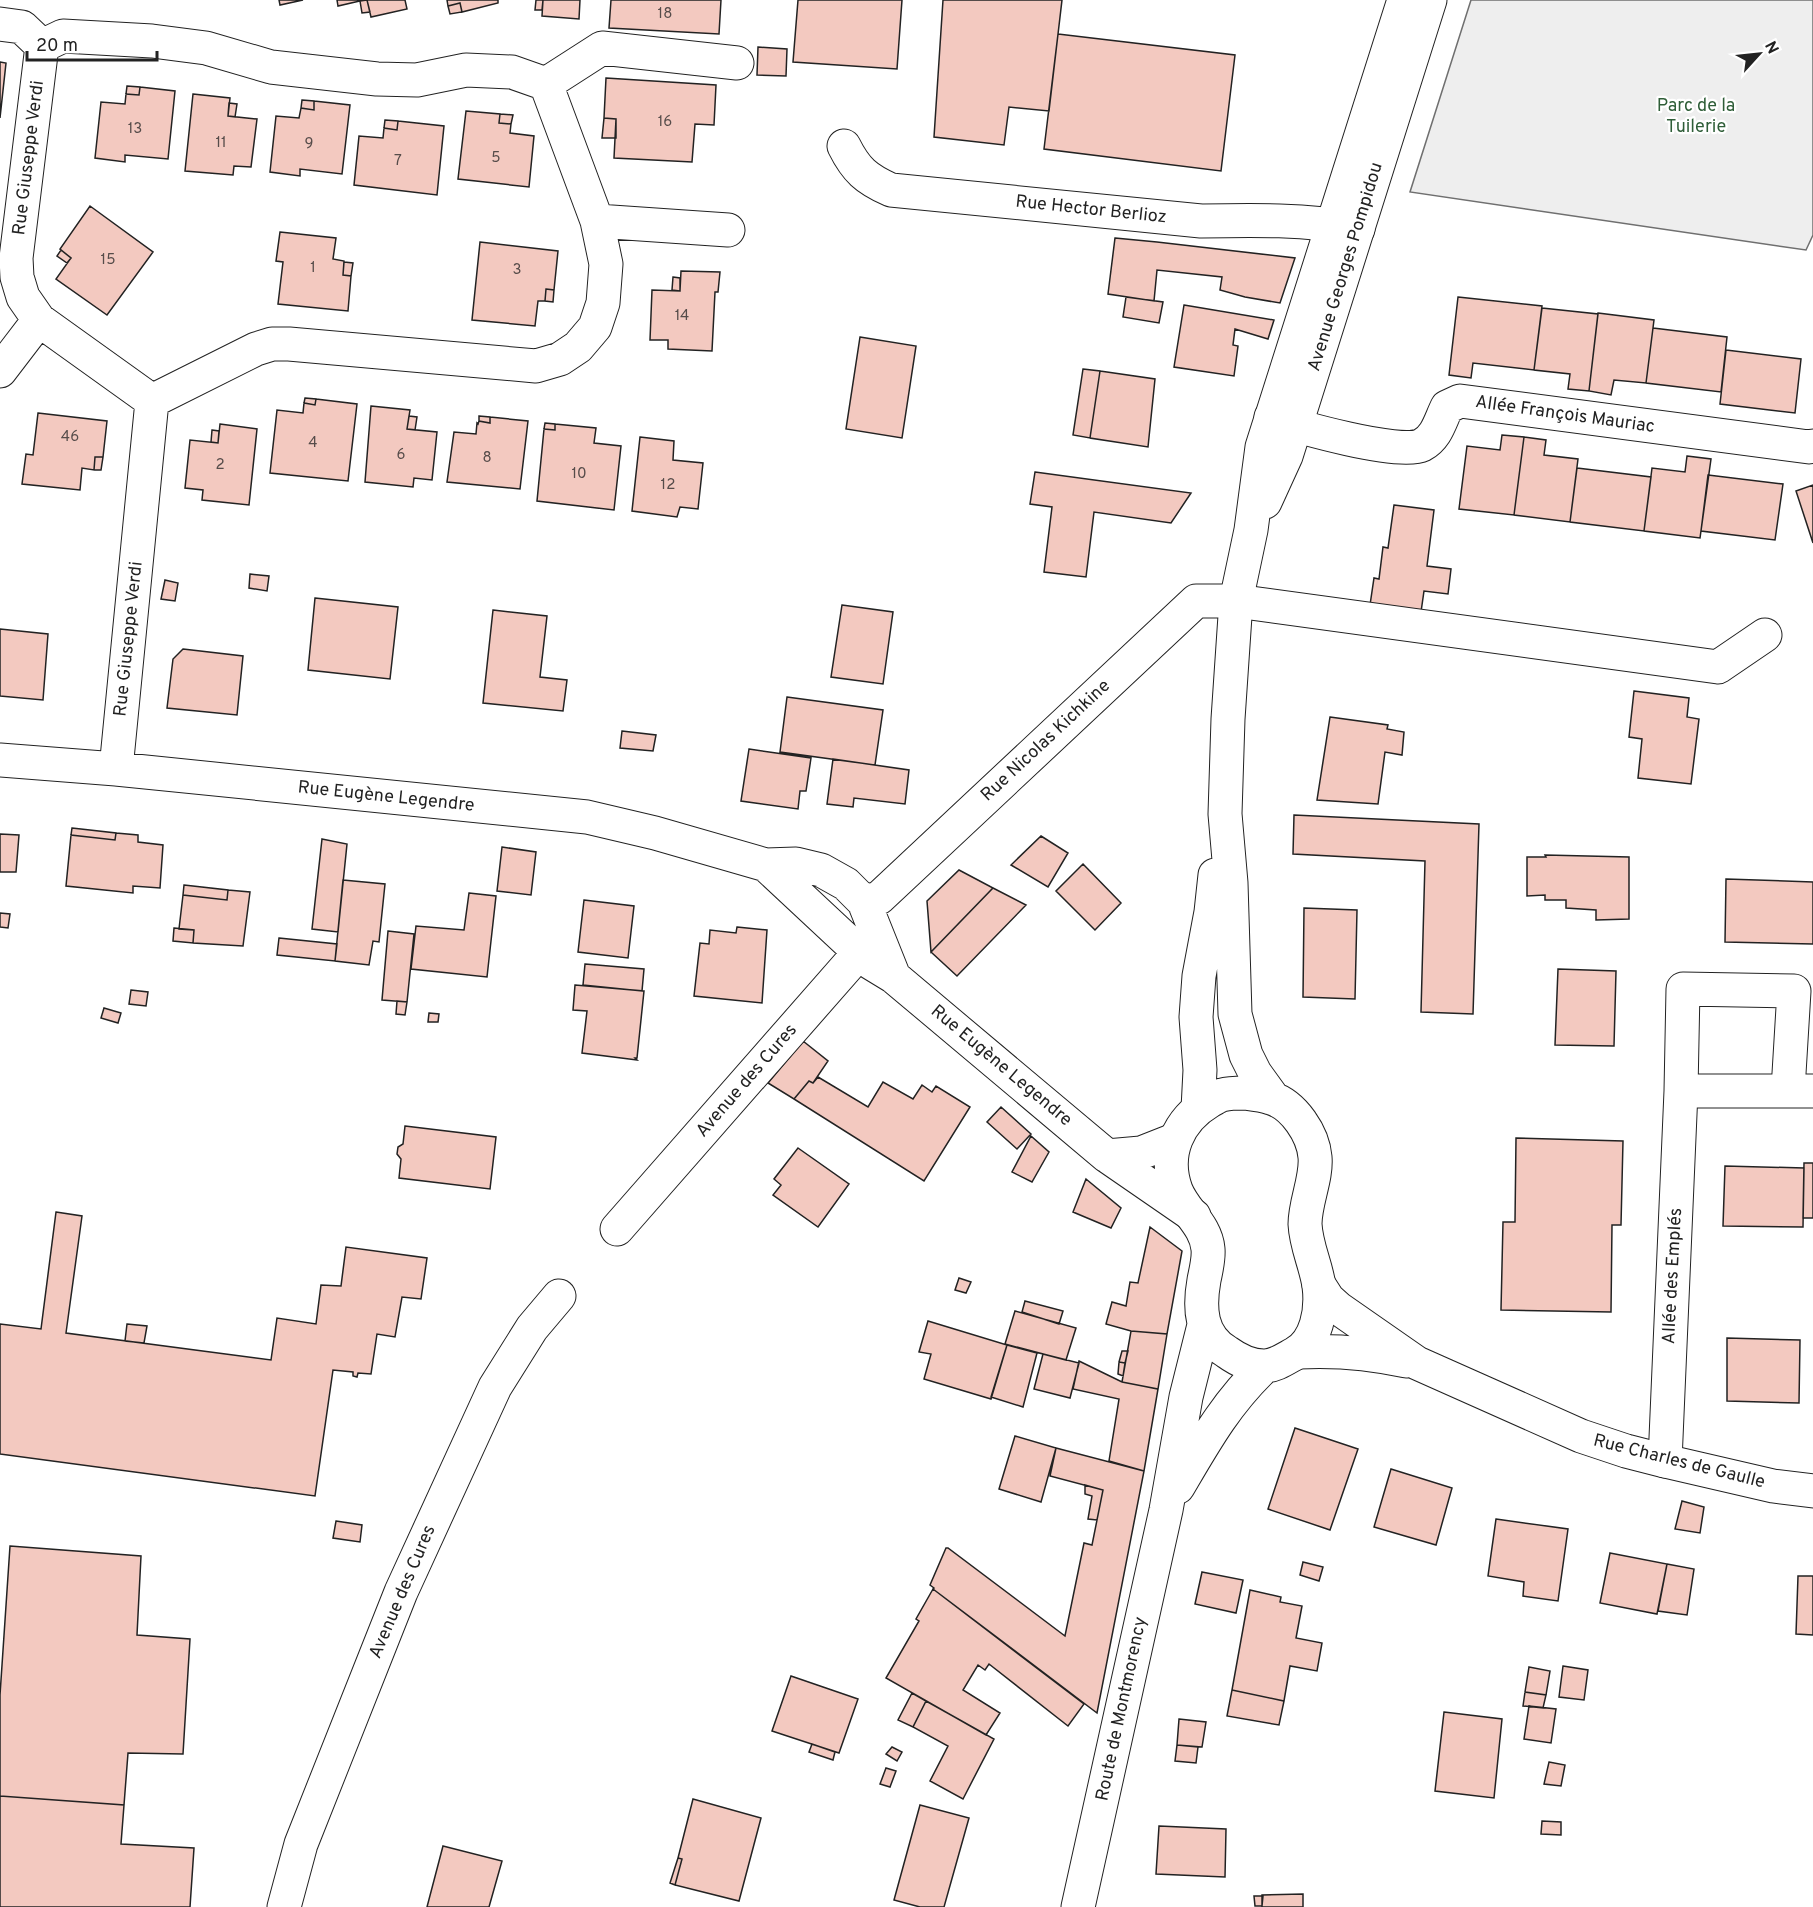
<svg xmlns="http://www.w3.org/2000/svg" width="1813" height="1907" font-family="Overpass,sans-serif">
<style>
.green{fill:#eee;stroke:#6f6f6f;stroke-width:1.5}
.building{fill:#f3c9c0;stroke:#222;stroke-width:1.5}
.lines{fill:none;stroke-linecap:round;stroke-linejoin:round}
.minor-casing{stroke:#222;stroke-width:35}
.tertiary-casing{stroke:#222;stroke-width:35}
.secondary-casing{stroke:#222;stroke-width:35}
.minor{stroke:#fff;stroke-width:33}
.tertiary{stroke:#fff;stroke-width:33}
.secondary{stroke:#fff;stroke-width:33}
.labels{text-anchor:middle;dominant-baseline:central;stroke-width:4.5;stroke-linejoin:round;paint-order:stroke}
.number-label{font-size:15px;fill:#564c4a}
.park-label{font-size:18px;fill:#2f5e38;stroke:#fff}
.street-label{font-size:18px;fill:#222;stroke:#fff}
</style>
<rect width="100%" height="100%" fill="#fff"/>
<!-- green -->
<path class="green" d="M1471,0H1813V235L1806,250L1410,192Z"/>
<!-- building -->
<path class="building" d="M279,0H303L280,5Z
M337,0H364L338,6Z
M367,0H405L407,9L371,17Z
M367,0L370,12L362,13L360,1Z
M447,0H498V3L462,12L460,3L448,6Z
M536,0H543L542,10H535Z
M543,0H580L579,19L542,16Z
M611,0H721L719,34L609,28Z
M798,0H902L897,69L793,62Z
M943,0H1062L1049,111L1009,107L1004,145L934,137Z
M460,3L462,12L450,14L448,6Z
M1058,34L1235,55L1221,171L1044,149Z
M758,47L787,49L786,76L757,75Z
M0,62L6,63L0,118Z
M606,78L716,85L714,125L695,124L692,162L614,158L616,119L604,118Z
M127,86L140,87L139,95L126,94Z
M140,87L175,91L168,159L125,155V162L95,158L101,102L125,104L126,94L139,95Z
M193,94L230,98L228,116L257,119L251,167L234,166L233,175L185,171Z
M302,100L314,101V110L301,108Z
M314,101L350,105L342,174L300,169V176L270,172L276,116L299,118L301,108L314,110Z
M229,103L237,104L235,117L228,116Z
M466,111L500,114L499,123L511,124L510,133L534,136L529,187L458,179Z
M500,114L513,115L511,124L499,123Z
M604,118L616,119V138H602Z
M385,120L398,121L397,130L384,128Z
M398,121L444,126L437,195L354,185L359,136L383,138L384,128L397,130Z
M90,206L153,252L107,315L56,279L71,258L60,249Z
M280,232L336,238L333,259L344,261L343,275L351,276L348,311L278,304L283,262L276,261Z
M1115,238L1157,242L1295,258L1280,303L1245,297L1220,290L1222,277L1157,270L1154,301L1108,294Z
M480,242L558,251L554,290L546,289L545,301H538L535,326L472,320Z
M61,250L71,258L67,263L57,256Z
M344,262L353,263L351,276L343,275Z
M681,271L720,272L718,292H715L712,351L668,349V340H650L652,290L680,291Z
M673,277L680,278V291L672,290Z
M546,289L554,290L553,302L545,301Z
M1126,297L1163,302L1159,323L1123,317Z
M1458,297L1542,306L1534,370L1473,363L1471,378L1449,375Z
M1184,305L1274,320L1268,339L1235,329L1233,345L1238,346L1234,376L1174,367Z
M1542,308L1598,314L1589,391L1568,389L1570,374L1534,370Z
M1598,313L1654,320L1646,383L1614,380L1611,395L1589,391Z
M1653,328L1727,337L1721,392L1646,383Z
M860,337L916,346L902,438L846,429Z
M1726,350L1801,359L1795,413L1720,404Z
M1083,369L1100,371L1090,438L1073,435Z
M1100,371L1155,379L1148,447L1090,438Z
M305,398L316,399L315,405L304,403Z
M316,399L357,404L348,481L270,473L277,410L303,413L304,403L315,405Z
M371,406L410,410L407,429L437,432L432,480L414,478L413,487L365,482Z
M38,413L107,421L103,457H95L94,470L82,468L80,490L22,484L26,454L33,455Z
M409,416L417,417L415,430L407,429Z
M479,416L490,417V423L479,421Z
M490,417L528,421L520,489L447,482L454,432L476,434L477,423L478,424L479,421L490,423Z
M545,423L555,424V430L544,429Z
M220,424L257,429L249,505L202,500L203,490L185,488L190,440L218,443Z
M555,424L596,428L594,443L621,446L614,510L537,501L544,429L555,430Z
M212,430L219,431L218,443L211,442Z
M1502,435L1524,437L1514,515L1459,509L1467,446L1500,450Z
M640,437L674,441L673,460L703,463L698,509L680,507L677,517L632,511Z
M1524,437L1546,440L1544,455L1578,459L1570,522L1514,515Z
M1687,456L1711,459L1700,538L1644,531L1652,468L1685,472Z
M95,457H103L101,470H94Z
M1577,468L1651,477L1644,531L1570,522Z
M1035,472L1191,493L1171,523L1094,512L1086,577L1044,572L1052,507L1030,504Z
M1708,475L1783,484L1775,540L1701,531Z
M1813,485V543L1796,491Z
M1394,505L1434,510L1427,566L1451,569L1448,594L1424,591L1421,612L1370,605L1374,578L1379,579L1383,547L1388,548Z
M250,574L269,576L267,591L249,588Z
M165,580L178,583L175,601L161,599Z
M315,598L398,607L390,679L308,670Z
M842,605L893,612L883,684L831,677Z
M493,610L547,616L540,677L567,680L563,711L483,703Z
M0,629L48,634L43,700L0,696Z
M183,649L243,656L237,715L167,708L173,659Z
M1634,691L1689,698L1687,717L1699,719L1691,784L1638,778L1642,739L1629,737Z
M787,697L883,710L875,765L780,752Z
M1330,717L1388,725L1387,729L1404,732L1402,755L1385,752L1378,804L1317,800Z
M622,731L656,735L653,751L620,748Z
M749,749L811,758L806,791H800L798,809L741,801Z
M833,759L909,770L905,804L854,798L853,807L827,804Z
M1294,815L1479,824L1473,1014L1421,1012L1425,861L1293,854Z
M72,828L116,833L115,840L71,835Z
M116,833L138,835V842L163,845L160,888L133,886V893L66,886L71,835L115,840Z
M0,834L19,835L16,872H0Z
M1041,836L1068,853L1048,887L1011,865Z
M322,839L347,844L338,932L312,929Z
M502,847L536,852L531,895L497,891Z
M1545,855L1629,857V919L1596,920V910L1566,908V900H1545V895L1527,896V857H1546Z
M1083,864L1121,903L1095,930L1056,891Z
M959,870L993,888L931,952L927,901Z
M1726,879L1813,882V944L1725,942Z
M343,880L385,884L379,942L373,941L369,965L335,961Z
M184,885L228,890L227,900L183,895Z
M993,888L1026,905L957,976L931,952Z
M228,890L250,892L243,946L193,943L194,930L179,929L183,895L227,900Z
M469,893L496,896L487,977L411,969L416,926L464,930Z
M584,900L634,906L628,958L578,952Z
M1304,908L1357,910L1355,999L1303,997Z
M0,913L10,914L8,928L0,927Z
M737,927L767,930L762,1003L694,996L700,943L709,944L710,930L736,933Z
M174,928L194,930L193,943L173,941Z
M388,931L414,934L407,1002L382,1000Z
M279,938L337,944L335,961L277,955Z
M585,964L644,969L642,991L583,985Z
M1558,969L1616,971L1614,1046L1555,1045Z
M575,985L644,991L637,1058H635L637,1060L582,1053L587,1011L573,1010Z
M131,990L148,992L146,1006L129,1004Z
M397,1001L407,1002L405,1015L396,1014Z
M104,1008L121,1013L118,1023L101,1018Z
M429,1013L439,1014L438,1022H428Z
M803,1041L828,1061L813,1083L809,1081L794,1099L768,1083Z
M818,1077L868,1107L883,1082L913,1099L922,1085L932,1092L936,1086L970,1107L924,1181L794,1099L809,1081L813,1083Z
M1001,1107L1031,1134L1017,1149L987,1122Z
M405,1126L496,1137L490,1189L399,1178L401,1159L397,1154L398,1147L403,1144Z
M1031,1136L1049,1152L1032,1182L1012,1172Z
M1516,1138L1623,1141L1621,1225H1612L1611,1312L1501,1310L1503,1222H1515Z
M798,1148L849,1184L818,1227L773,1195L781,1185L774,1179Z
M1804,1163H1813V1218H1803Z
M1725,1166L1804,1168L1803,1227L1723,1226Z
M1086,1179L1121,1208L1111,1228L1073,1212Z
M56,1212L82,1216L66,1333L271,1360L277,1318L316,1324L321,1285L341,1286L346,1247L427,1258L421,1299L402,1297L395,1337L377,1334L371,1374L358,1373L357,1377L353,1376V1372L333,1370L315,1496L0,1454V1324L41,1329Z
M1150,1227L1182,1251L1167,1334L1131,1331L1106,1324L1112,1302L1126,1306L1130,1282L1138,1283Z
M959,1278L971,1282L966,1293L955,1290Z
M1025,1301L1063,1311L1059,1324L1022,1312Z
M1015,1311L1076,1328L1066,1360L1005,1344Z
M928,1321L1007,1345L991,1399L924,1379L931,1354L919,1352Z
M127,1324L147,1326L144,1343L125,1341Z
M1131,1331L1167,1334L1158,1389L1122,1382Z
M1727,1338L1800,1340L1799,1403L1727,1401Z
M1007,1345L1037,1353L1023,1407L991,1397Z
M1122,1351H1128L1125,1363L1119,1362Z
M1043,1354L1079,1363L1070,1398L1034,1389Z
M1079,1361L1122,1382L1158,1389L1144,1471L1109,1461L1119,1399L1073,1389Z
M1119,1362L1125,1363L1123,1376L1118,1374Z
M1295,1428L1358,1449L1330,1530L1268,1509Z
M1015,1436L1056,1448L1041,1502L999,1489Z
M1056,1448L1144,1471L1097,1713L933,1589L934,1588L930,1585L946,1548H948L1065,1636L1084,1543L1092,1545L1103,1490L1050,1476Z
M1391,1469L1452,1488L1436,1545L1374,1527Z
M1085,1485L1103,1490L1097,1520L1088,1519L1092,1496L1085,1494Z
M1682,1501L1704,1507L1700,1533L1675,1529Z
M1496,1519L1568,1529L1558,1601L1523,1596L1524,1582L1488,1576Z
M336,1521L362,1525L360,1542L333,1538Z
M10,1546L141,1556L137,1635L190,1639L183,1754L128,1753L124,1805L0,1796V1695Z
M1610,1553L1667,1564L1657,1614L1600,1603Z
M1303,1562L1323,1567L1319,1581L1300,1575Z
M1667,1564L1694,1569L1687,1615L1658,1611Z
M1202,1572L1243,1580L1236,1613L1195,1604Z
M1798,1576H1813V1635L1796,1634Z
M933,1589L1084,1704L1068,1726L989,1664L985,1670L978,1665L963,1690L1000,1713L986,1735L886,1678L919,1621L916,1619Z
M1250,1590L1281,1597L1280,1602L1302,1606L1296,1638L1322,1643L1317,1671L1290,1666L1284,1701L1232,1690Z
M1563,1666L1588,1670L1584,1700L1559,1697Z
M1529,1667L1550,1671L1546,1695L1525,1692Z
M791,1676L858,1699L839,1753L772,1731Z
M1232,1690L1284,1701L1279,1725L1227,1716Z
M1525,1692L1546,1695L1543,1708L1523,1706Z
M912,1693L926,1701L913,1727L898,1720Z
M926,1701L994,1739L963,1799L930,1781L948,1746L913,1727Z
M1529,1706L1556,1709L1551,1743L1524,1739Z
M1444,1712L1502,1719L1494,1798L1435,1791Z
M1179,1719L1206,1722L1202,1747L1177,1745Z
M812,1744L835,1752L833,1760L809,1752Z
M1177,1745L1198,1747L1196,1763L1175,1761Z
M892,1747L902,1752L897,1761L886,1754Z
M1549,1762L1565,1765L1561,1786L1544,1784Z
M886,1768L896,1771L890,1787L880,1784Z
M0,1796L124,1805L121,1844L194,1848L190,1907H0Z
M693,1799L761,1818L739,1901L675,1885L682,1859L678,1858Z
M920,1805L969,1818L944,1907H920L894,1900Z
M1542,1821L1561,1822V1835L1541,1834Z
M1159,1826L1226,1829L1225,1877L1156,1874Z
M443,1846L502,1861L489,1907H427Z
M678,1858L682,1859L675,1885L670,1883Z
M1303,1894V1907H1262V1895Z
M1254,1896H1263L1262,1906H1255Z"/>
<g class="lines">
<!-- minor casing -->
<g class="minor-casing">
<path id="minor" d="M0,24L22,27L42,46
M63,36L152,41L206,48L271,67L377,79L417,80L466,70L512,72L546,84L597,221L606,264L603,303L595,327L578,347L560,359L536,366L289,344H272L256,349L152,401L39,320L23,297L17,277L16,258L42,46Z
M546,84L602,48L737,63
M844,146C856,170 866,179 891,190L1201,221C1253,220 1306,219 1358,229
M597,221L728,230
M0,371L39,320
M1271,417C1297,427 1400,456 1422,445C1437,437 1440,421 1447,407L1460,401L1809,447L1813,446
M0,760L116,769L587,817L655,833L766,865L796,864L821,870L846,884L864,902L894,977
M116,769L152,401
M766,865L871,963L894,977L1107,1156L1194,1216
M864,902L879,898L1196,601H1236L1718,667L1765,635
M1681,1091L1683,989L1794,991L1788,1090
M1107,1156L1141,1153L1174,1140
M617,1229L873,937
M1665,1461L1681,1091H1813
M284,1907L301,1844L401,1592L495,1387L532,1328L559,1296"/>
</g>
<!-- tertiary casing -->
<g class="tertiary-casing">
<path id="tertiary" d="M1319,1285L1328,1299L1338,1308L1417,1363L1581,1436L1626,1451L1665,1461L1773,1486L1813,1491
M1298,1352C1335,1350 1370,1353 1406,1361"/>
</g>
<!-- secondary casing -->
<g class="secondary-casing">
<path id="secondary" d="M1265,502L1286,456L1430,0
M1245,1093C1253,1094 1263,1095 1271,1098C1294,1105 1313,1134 1315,1157C1317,1178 1305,1202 1305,1224C1306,1246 1316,1265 1319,1286C1322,1310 1317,1342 1294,1354C1285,1359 1275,1366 1264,1366C1250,1366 1238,1360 1227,1352C1200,1336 1199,1308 1204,1280C1206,1270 1209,1259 1208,1249C1206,1225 1184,1211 1176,1190C1163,1154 1178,1120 1210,1101C1214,1099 1218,1096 1222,1095C1229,1093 1238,1093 1245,1093Z
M1273,1098L1255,1073L1246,1055L1235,1014L1231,883L1225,814L1228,719L1236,601L1251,530L1262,447L1404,0
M1198,1109L1200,1070L1196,1017L1199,976L1211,912L1215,875
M1178,1487C1205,1441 1226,1403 1265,1366
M1078,1907L1166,1510L1186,1397L1204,1325"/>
</g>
<!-- minor -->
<use href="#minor" class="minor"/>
<!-- tertiary -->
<use href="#tertiary" class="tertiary"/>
<!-- secondary -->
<use href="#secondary" class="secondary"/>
</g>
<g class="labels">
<!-- number labels -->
<g class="number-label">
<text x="665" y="14">18</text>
<text x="665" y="122">16</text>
<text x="135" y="129">13</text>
<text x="221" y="143">11</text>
<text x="309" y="144">9</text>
<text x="496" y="158">5</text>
<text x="398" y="161">7</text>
<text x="108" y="260">15</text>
<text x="313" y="268">1</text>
<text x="517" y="270">3</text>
<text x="682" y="316">14</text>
<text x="70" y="437">46</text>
<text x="313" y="443">4</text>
<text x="401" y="455">6</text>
<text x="487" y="458">8</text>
<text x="220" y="465">2</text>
<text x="579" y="474">10</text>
<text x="668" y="485">12</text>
</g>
<!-- park labels -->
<g class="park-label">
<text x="1696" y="106">Parc de la<tspan x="1696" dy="21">Tuilerie</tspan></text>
</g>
<!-- street labels -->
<g class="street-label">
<text transform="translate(29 158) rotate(-83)">Rue Giuseppe Verdi</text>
<text transform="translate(1091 210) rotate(6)">Rue Hector Berlioz</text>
<text transform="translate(1346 267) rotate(-73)">Avenue Georges Pompidou</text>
<text transform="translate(1565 415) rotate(8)">Allée François Mauriac</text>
<text transform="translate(129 639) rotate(-84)">Rue Giuseppe Verdi</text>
<text transform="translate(1046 741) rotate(-43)">Rue Nicolas Kichkine</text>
<text transform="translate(386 797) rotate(6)">Rue Eugène Legendre</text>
<text transform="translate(1001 1066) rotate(40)">Rue Eugène Legendre</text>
<text transform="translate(747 1081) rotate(-49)">Avenue des Cures</text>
<text transform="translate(1673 1276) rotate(-87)">Allée des Emplés</text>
<text transform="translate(1679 1462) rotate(14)">Rue Charles de Gaulle</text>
<text transform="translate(403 1592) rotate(-67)">Avenue des Cures</text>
<text transform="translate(1122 1709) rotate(-78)">Route de Montmorency</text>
</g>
</g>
<!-- north arrow -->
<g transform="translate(1759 54) rotate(63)" stroke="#ffffff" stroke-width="4.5" paint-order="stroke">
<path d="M0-4.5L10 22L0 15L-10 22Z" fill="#222222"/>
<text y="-9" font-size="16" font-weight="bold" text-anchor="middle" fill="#222222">N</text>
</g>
<!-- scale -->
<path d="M27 51v9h130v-9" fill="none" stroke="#222222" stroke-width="3"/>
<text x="36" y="51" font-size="18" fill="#222222" stroke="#ffffff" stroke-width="4.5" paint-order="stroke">20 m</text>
</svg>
